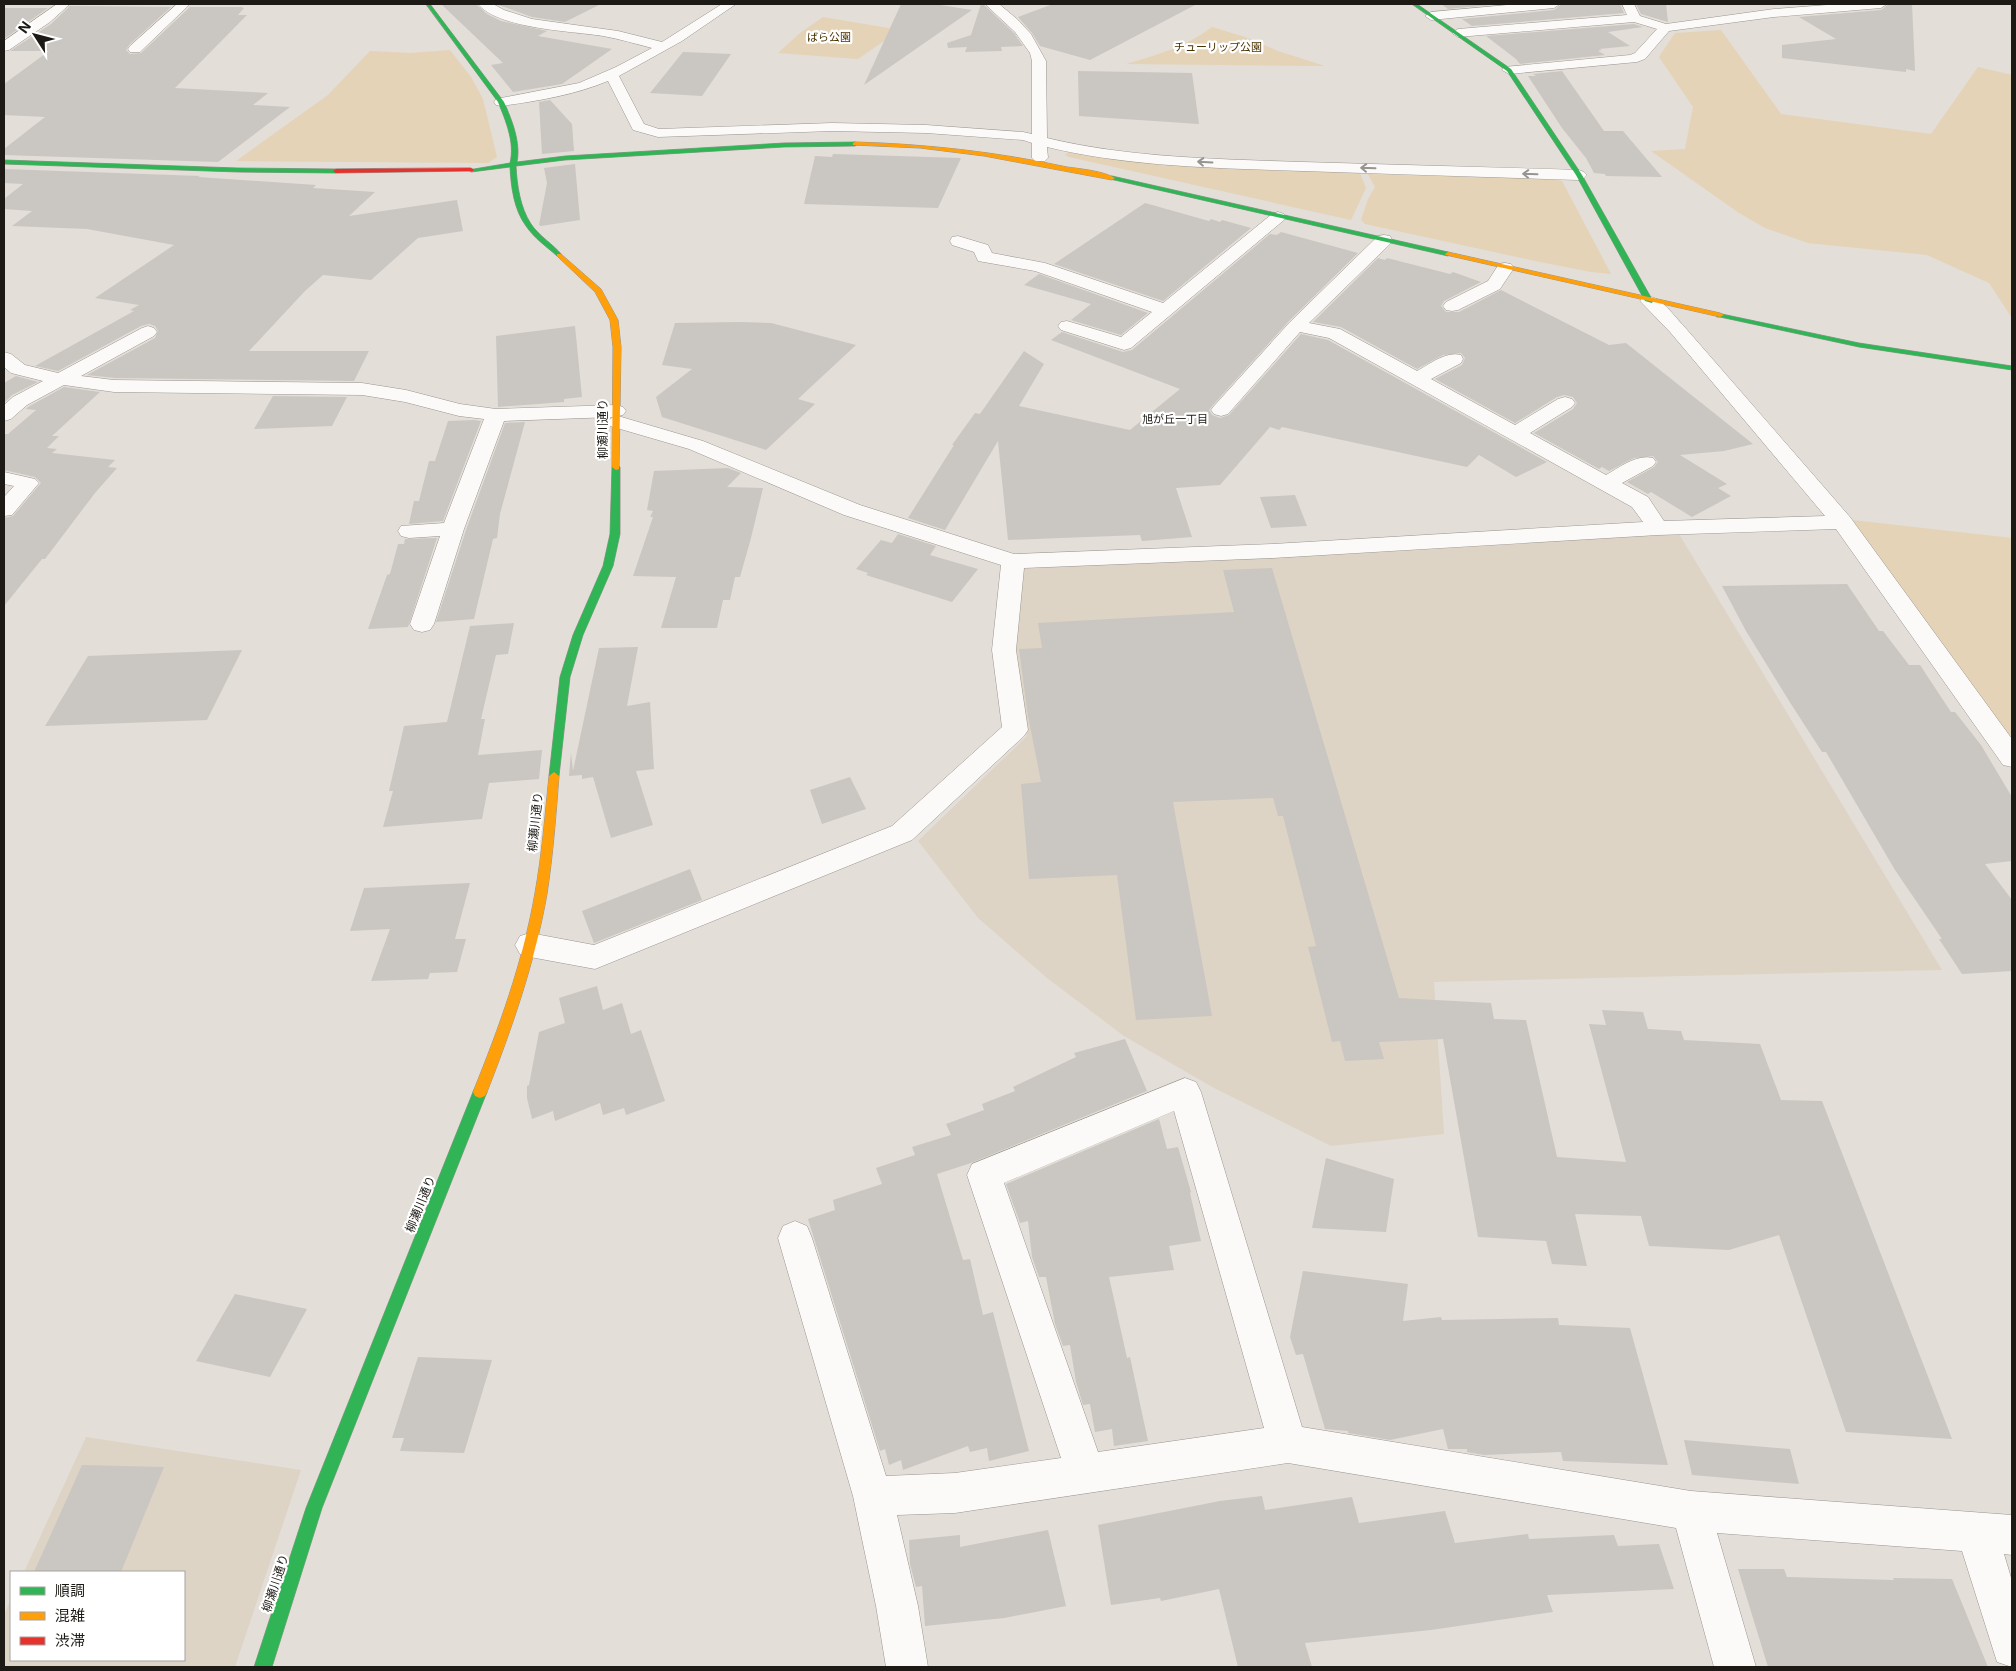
<svg xmlns="http://www.w3.org/2000/svg" width="2016" height="1671" font-family="Inter,'Noto Sans JP',sans-serif">
<style>
.built{fill:#ddd4c6}
.green{fill:#e4d3b7}
.building{fill:#cac6c1}
.lines{fill:none;stroke-linecap:round;stroke-linejoin:round}
.street-casing{stroke:#999590;stroke-width:1}
.fast-casing{stroke:#999590;stroke-width:1}
.slow-casing{stroke:#999590;stroke-width:1}
.jam-casing{stroke:#999590;stroke-width:1}
.street{fill:#fbfaf9;fill-rule:evenodd}
.fast{fill:#30b455;fill-rule:evenodd}
.slow{fill:#ff9f0a;fill-rule:evenodd}
.jam{fill:#e5322d;fill-rule:evenodd}
.oneway{stroke:#979592}
.labels{text-anchor:middle;dominant-baseline:central;stroke-width:4.5;stroke-linejoin:round;paint-order:stroke}
.far-park-label{font-size:11px;fill:#4b3300;stroke:#fff}
.far-neighbourhood-label{font-size:11px;fill:#1d1a15;stroke:#fff}
.street-label{font-size:12px;fill:#1d1a15;stroke:#fff}
</style>
<rect width="100%" height="100%" fill="#e3ded7"/>
<!-- built -->
<path class="built" d="M1679,534L1942,970L1434,982L1444,1134L1331,1146L1214,1088L1124,1036L1047,978L978,918L918,841L1027,736L1013,651L1018,569Z
M86,1437L301,1470L235,1667H4V1615L11,1599V1660H184V1572H24Z"/>
<!-- green -->
<path class="green" d="M823,17L900,30L858,59L778,53L800,33Z
M1212,27L1245,37L1278,51L1325,66L1126,64C1159,54 1184,48 1212,27Z
M1721,30L1781,114L1931,134L1978,67L2012,75V318L1989,283L1927,255L1808,243L1765,228L1739,213L1651,151L1685,149L1693,107L1659,57L1675,33Z
M450,50L471,77L483,99L497,157L488,163L236,161L328,95L370,51L411,53Z
M1068,152C1164,167 1262,168 1360,173L1366,188L1351,220L1069,157L1065,155Z
M1368,174L1550,178L1562,181L1611,274L1591,272L1540,262L1365,224L1361,220L1368,199L1375,187Z
M1852,520L2012,538V747Z"/>
<!-- building -->
<path class="building" d="M441,4H476L487,14L501,21L547,31L538,36L612,49L562,84L513,92L491,65L503,63Z
M496,4H601L565,22L532,17Z
M901,4H934L972,10L864,85Z
M981,4H983L1014,33L1023,46L1001,47L1002,51L965,52L967,47L948,48L947,43L971,35Z
M1053,4H1197L1090,60L1040,46L1032,33L1018,17Z
M1441,4H1500L1448,9Z
M1562,4H1620L1624,13L1472,26L1462,19L1554,10Z
M1636,4H1666L1668,22L1641,14Z
M1889,4H1912L1915,71L1906,69V72L1782,58V45L1836,39L1799,17L1881,10Z
M70,6L171,7L129,45L126,50L130,54L141,53L190,7H243L242,8H244L238,15H247L175,88L268,93L253,105L290,107L218,162L4,155V149L45,117L4,115V84L49,51H10L51,24Z
M4,8H48L4,39Z
M1634,24L1643,27L1608,32L1630,46L1599,49L1602,50L1598,51L1605,55L1520,64L1516,59L1486,36Z
M683,52L731,54L702,96L650,93Z
M1078,71L1192,73L1199,124L1079,116Z
M1562,71L1604,131H1623L1662,177L1606,176L1605,174L1594,173L1586,158L1562,128L1528,76H1536L1533,74Z
M550,100L572,124L574,151L542,154L539,102Z
M833,154L961,158L938,208L804,204L815,156L832,157Z
M575,164L580,220L541,226L539,225L547,183L544,168Z
M4,169L200,176L198,177L316,185L313,188L375,192L349,216L457,200L463,231L418,238L371,280L323,275L305,291L249,351H369L354,381L115,378L87,375L155,338L158,331L155,326L149,324L141,326L58,371L35,366L134,311L130,310L139,305L95,298L174,245L87,229L12,226L32,211L4,209V199L23,184L4,183Z
M1145,203L1209,221L1211,219L1220,222L1222,220L1251,228L1163,301L1054,264Z
M1281,232L1358,253L1289,321L1213,405L1209,410L1212,415L1220,418L1229,415L1301,334L1328,340L1547,462L1516,477L1479,455L1467,467L1282,427L1279,430L1270,427L1220,485L1176,488L1192,537L1142,541L1140,535L1008,540L998,441L945,530L908,518L954,445H952L975,413L980,414L1024,351L1044,364L1019,406L1130,430L1180,389L1051,340L1062,332L1123,352L1132,350L1270,234L1277,235Z
M1378,258L1385,260L1387,258L1450,274L1453,272L1481,282L1444,301L1441,306L1446,312H1459L1501,290L1609,345L1626,343L1753,444L1724,451L1680,455L1727,484L1718,488L1731,496L1692,517L1651,492L1648,494L1627,482L1654,467L1658,462L1653,456L1634,458L1609,471L1602,467L1599,469L1534,433L1573,409L1577,403L1573,397L1564,395L1557,397L1515,423L1435,379L1462,365L1465,358L1461,353L1443,355L1417,369L1341,327L1313,322Z
M1039,274L1148,313L1121,335L1077,322L1071,320L1091,304L1024,285Z
M740,322L771,323L856,345L798,399L815,404L766,450L662,417L656,397L692,369L662,365L675,323Z
M575,326L582,397L564,399V402L498,407L496,336Z
M16,376L38,382L12,395L4,403V383Z
M64,387L100,392L52,436H59L47,448L57,449L52,453L115,460L108,467L117,468L95,493L45,559H42L4,606V518L13,516L41,483L35,477L4,470V434H8L36,410L26,409L28,407Z
M273,396L347,397L332,426L254,429Z
M474,420L481,421L443,521L409,524L414,501H419L429,461H435L448,421Z
M525,422L500,514L497,538L493,539L474,619L436,622L466,530L505,423Z
M728,468L741,473L727,487L763,488L751,538L740,577H735L730,600H723L717,628H661L676,577L633,576L653,517H650L653,511L647,510L654,471Z
M1295,495L1307,526L1271,528L1260,497Z
M898,534L936,546L930,555L978,569L952,602L866,575L868,573L856,569L881,540L892,543Z
M437,538L408,627L368,629L387,575L390,574L398,544H404L405,539Z
M1272,568L1399,998L1491,1003L1494,1019L1526,1020L1557,1157L1626,1162L1589,1024L1606,1025L1602,1010L1643,1012L1648,1029L1681,1031L1684,1040L1760,1044L1781,1100L1822,1101L1952,1439L1846,1432L1779,1235L1729,1250L1649,1246L1641,1216L1575,1214L1587,1266L1552,1264L1546,1241L1478,1237L1443,1039L1379,1042L1384,1059L1345,1061L1340,1041L1332,1042L1308,947L1316,946L1283,816H1278L1273,798L1173,802L1212,1016L1136,1020L1117,875L1029,879L1021,784L1041,782L1028,716L1019,649L1042,648L1038,623L1234,612L1223,570Z
M1847,584L1879,631H1883L1909,665H1920L1951,712H1955L1981,745L2012,797V861L1985,864L2012,900V971L1962,974L1939,939H1942L1895,870L1826,752H1822L1791,704L1746,631L1722,586Z
M514,623L508,654L496,655L481,719H485L478,755L542,750L539,779L489,783L482,819L383,827L393,791H389L404,726L447,722L470,626Z
M638,647L627,706L650,702L654,769L636,771L653,825L611,838L593,777L582,779V775L569,776L571,753L573,771L599,648Z
M242,650L207,720L45,726L88,656Z
M850,777L866,809L822,824L810,790Z
M690,869L702,900L594,943L582,911Z
M470,883L455,939H466L457,972L430,973L428,979L371,981L390,929L350,931L364,888Z
M597,986L603,1010L622,1003L631,1034L641,1030L665,1101L626,1115L624,1108L603,1115L600,1103L555,1121L553,1111L532,1119L527,1098V1086L529,1085L539,1032L565,1023L559,998Z
M1125,1039L1147,1091L971,1163L937,1174L963,1260L970,1259L983,1315L993,1312L1029,1451L989,1461L987,1448L970,1452L968,1446L903,1470L901,1460L889,1465L885,1449L880,1451L808,1219L835,1210L833,1200L882,1184L876,1168L915,1155L912,1147L951,1135L946,1124L984,1110L982,1104L1015,1091L1013,1087L1076,1057L1074,1053Z
M1159,1119L1167,1149L1178,1147L1191,1192L1190,1193L1201,1241L1169,1246L1174,1270L1109,1277L1127,1358L1130,1357L1148,1441L1114,1446L1112,1429L1095,1432L1090,1404L1083,1405L1076,1382L1070,1345L1063,1346L1055,1324L1046,1277H1039L1032,1257L1028,1221L1020,1223L1006,1184Z
M1326,1158L1394,1179L1386,1232L1312,1228Z
M1303,1271L1408,1284L1403,1321L1441,1317L1442,1320L1558,1318L1559,1325L1630,1328L1668,1465L1563,1461L1561,1452L1484,1455L1467,1452V1449H1448L1443,1429L1390,1440L1348,1433V1431L1325,1429L1303,1354L1296,1355L1290,1337Z
M235,1294L307,1309L270,1377L196,1361Z
M418,1357L492,1360L464,1453L400,1451L404,1438H392Z
M1684,1440L1790,1449L1799,1484L1692,1475Z
M82,1465L164,1467L121,1572H34Z
M1262,1496L1265,1510L1352,1497L1359,1523L1445,1511L1455,1543L1528,1534L1529,1539L1614,1535L1618,1546L1659,1544L1674,1589L1547,1595L1553,1612L1431,1630L1305,1643L1312,1667H1238L1219,1589L1161,1601L1160,1598L1111,1605L1098,1525L1220,1501Z
M1048,1530L1066,1606L1004,1618L925,1626L922,1586L916,1587L910,1564L909,1540L960,1535V1547Z
M1738,1569H1784L1787,1577L1894,1580L1893,1578L1952,1579L1988,1667H1768Z"/>
<g class="lines">
<!-- street casing -->
<g class="street-casing">
<path id="street" d="M57,4H70L50,22L9,50L4,51V41Z
M177,4H190L140,52H130L128,49L130,46Z
M478,4H493L504,10L532,19L618,31L662,42L722,4H736L682,41L619,76L644,124L659,129L832,123L926,125L1023,132L1032,134V61L1030,53L1015,32L985,4H999L1017,19L1031,34L1046,61L1047,138C1130,158 1218,159 1303,162C1395,165 1487,167 1579,170L1584,172L1587,175L1584,178L1579,180C1487,177 1395,174 1303,171C1218,168 1130,167 1047,147L1048,158L1045,161H1035L1032,158V143L1023,140L926,133L832,131L658,137L633,130L608,81C574,95 538,101 501,106L496,105L494,102L496,99L579,83L616,67L652,48C636,44 620,39 603,36C572,31 498,29 478,4Z
M1518,4H1560L1554,8L1431,20L1425,16L1431,12Z
M1622,4H1634L1640,16L1666,24L1774,9L1840,4H1887L1881,8L1774,17L1669,31L1645,59L1637,62L1509,74L1502,70L1504,67L1630,55L1635,53L1657,29L1634,22L1458,37L1452,33L1458,29L1627,15Z
M1278,212L1284,214L1286,217L1284,220L1131,348L1124,350L1061,330L1058,326L1061,322L1067,321L1121,337L1152,312L1035,271L978,261L974,252L952,245L950,241L952,237L958,236L988,245L992,253L1045,263L1163,303L1272,214Z
M1384,235L1390,236L1392,240L1390,244L1309,323L1340,329L1417,371C1430,364 1446,351 1461,355L1463,359L1461,363L1431,379L1515,425L1558,399L1565,397L1572,399L1575,403L1572,407L1530,433L1606,475C1620,467 1637,454 1653,458L1656,462L1653,466L1622,483L1648,497L1664,521L1825,516L1670,332L1640,301L1643,297C1659,293 1672,314 1682,324L1850,517L2012,739V767L2003,765L1836,529L1658,535L1273,558L1024,568L1016,650L1028,730L1024,736L912,840L595,969L530,957L520,954L515,945L520,936L530,933L594,945L892,826L1002,727L992,650L1001,565L844,515L689,449L610,426L607,422L613,417L504,421L464,529L434,624L430,630L422,632L414,630L410,624L440,536L409,538L401,536L398,531L401,526L444,523L484,419L459,416L405,402L362,395L114,392L64,385L27,405L11,419L4,421V405L13,397L43,381L11,373L4,367V352L11,354L25,365L58,373L142,328L148,326L154,328L157,332L154,336L81,376L114,380L362,383L406,390L460,404L496,409L616,405L623,407L626,411L623,415L618,416L703,441L860,505L1014,554L1273,544L1643,522L1632,507L1329,338L1300,332L1228,414L1221,416L1214,414L1211,410L1214,406L1290,322L1378,236Z
M1505,263L1511,264L1514,268L1500,289L1458,310L1452,311L1446,310L1443,306L1446,302L1488,281L1499,264Z
M4,472L35,479L39,483L12,515L4,516V497L14,486L4,484Z
M1185,1078L1196,1082L1201,1092L1302,1427L1691,1491L2012,1515V1555L2004,1554L2012,1581V1667L1997,1662L1962,1551L1717,1533L1756,1667H1714L1676,1528L1288,1463L955,1513L897,1515L918,1606L928,1667H886L876,1606L853,1496L778,1238L783,1226L795,1221L807,1226L812,1238L886,1476L955,1473L1061,1458L967,1175L972,1164ZM1174,1111L1264,1428L1098,1452L1004,1183Z"/>
</g>
<!-- fast casing -->
<g class="fast-casing">
<path id="fast" d="M426,4H430L504,102C512,120 521,143 517,162L565,156L784,143L855,142L858,144L855,146L784,147L565,160L516,166C517,185 520,207 531,224C539,236 553,244 562,255L557,256C547,247 534,238 526,226C514,210 511,187 510,167L471,172L468,170L510,163C515,143 506,121 498,102Z
M1412,4H1417L1511,69L1582,175L1653,301L1652,303L1645,301L1576,175L1507,71Z
M4,160L238,168L336,169L339,171L336,173L238,172L4,164Z
M1112,176L1448,252L1451,254L1448,256L1110,179L1109,178Z
M1717,313L1859,343L2012,366V370L1859,347L1720,317H1717Z
M616,464L620,467V534L613,566L583,635L570,677L559,776L554,780L549,776L560,677L573,635L603,566L610,534L612,467Z
M480,1086L485,1088L487,1092L322,1508L272,1667H254L306,1508L473,1092L475,1088Z"/>
</g>
<!-- slow casing -->
<g class="slow-casing">
<path id="slow" d="M855,142C927,144 997,152 1067,167C1082,169 1103,171 1115,178L1112,180L984,156L920,148L853,145V143Z
M1448,252L1720,313L1724,315L1720,317L1446,255L1445,254Z
M557,254H561L601,289L618,320L621,347L619,469L616,470L612,467L613,347L610,320L595,292L557,256Z
M554,772L559,776C556,815 553,855 547,894C535,962 512,1028 487,1092L485,1096L480,1098L475,1096L473,1092C499,1028 523,962 535,893C542,854 545,815 549,776Z"/>
</g>
<!-- jam casing -->
<g class="jam-casing">
<path id="jam" d="M471,168L474,170L473,171L336,173L333,171L336,169Z"/>
</g>
<!-- street -->
<use href="#street" class="street"/>
<!-- fast -->
<use href="#fast" class="fast"/>
<!-- slow -->
<use href="#slow" class="slow"/>
<!-- jam -->
<use href="#jam" class="jam"/>
</g>
<!-- one-way arrows -->
<defs><path id="oneway-shaft" d="M-6 0H5M1.5-3L5.5 0L1.5 3" fill="none" stroke-width="1.6" stroke-linecap="round" stroke-linejoin="round" transform="scale(1.25)"/></defs>
<g class="oneway">
<use href="#oneway-shaft" transform="translate(1205 162) rotate(-177)"/>
<use href="#oneway-shaft" transform="translate(1368 168) rotate(-178)"/>
<use href="#oneway-shaft" transform="translate(1530 174) rotate(-178)"/>
</g>
<g class="labels">
<!-- far-park labels -->
<g class="far-park-label">
<text x="829" y="37">ばら公園</text>
<text x="1218" y="47">チューリップ公園</text>
</g>
<!-- far-neighbourhood labels -->
<g class="far-neighbourhood-label">
<text x="1175" y="419">旭が丘一丁目</text>
</g>
<!-- street labels -->
<g class="street-label">
<text transform="translate(602 429) rotate(-90)">柳瀬川通り</text>
<text transform="translate(535 822) rotate(-84)">柳瀬川通り</text>
<text transform="translate(420 1204) rotate(-68)">柳瀬川通り</text>
<text transform="translate(275 1583) rotate(-72)">柳瀬川通り</text>
</g>
</g>
<!-- border -->
<rect width="2016" height="1671" fill="none" stroke="#1d1a15" stroke-width="10"/>
<!-- legend -->
<rect x="10" y="1571" width="175" height="90" fill="#ffffff" stroke="#a5a3a1"/>
<rect x="20" y="1587" width="25" height="8" fill="#30b455" stroke="#a5a3a1"/>
<text x="55" y="1596" font-size="15" fill="#1d1a15">順調</text>
<rect x="20" y="1612" width="25" height="8" fill="#ff9f0a" stroke="#a5a3a1"/>
<text x="55" y="1621" font-size="15" fill="#1d1a15">混雑</text>
<rect x="20" y="1637" width="25" height="8" fill="#e5322d" stroke="#a5a3a1"/>
<text x="55" y="1646" font-size="15" fill="#1d1a15">渋滞</text>
<!-- north arrow -->
<g transform="translate(35 35) rotate(306)" stroke="#ffffff" stroke-width="4" paint-order="stroke">
<path d="M0-4L9 19L0 12L-9 19Z" fill="#1d1a15"/>
<text y="-8" font-size="14" font-weight="bold" text-anchor="middle" fill="#1d1a15">N</text>
</g>
</svg>
